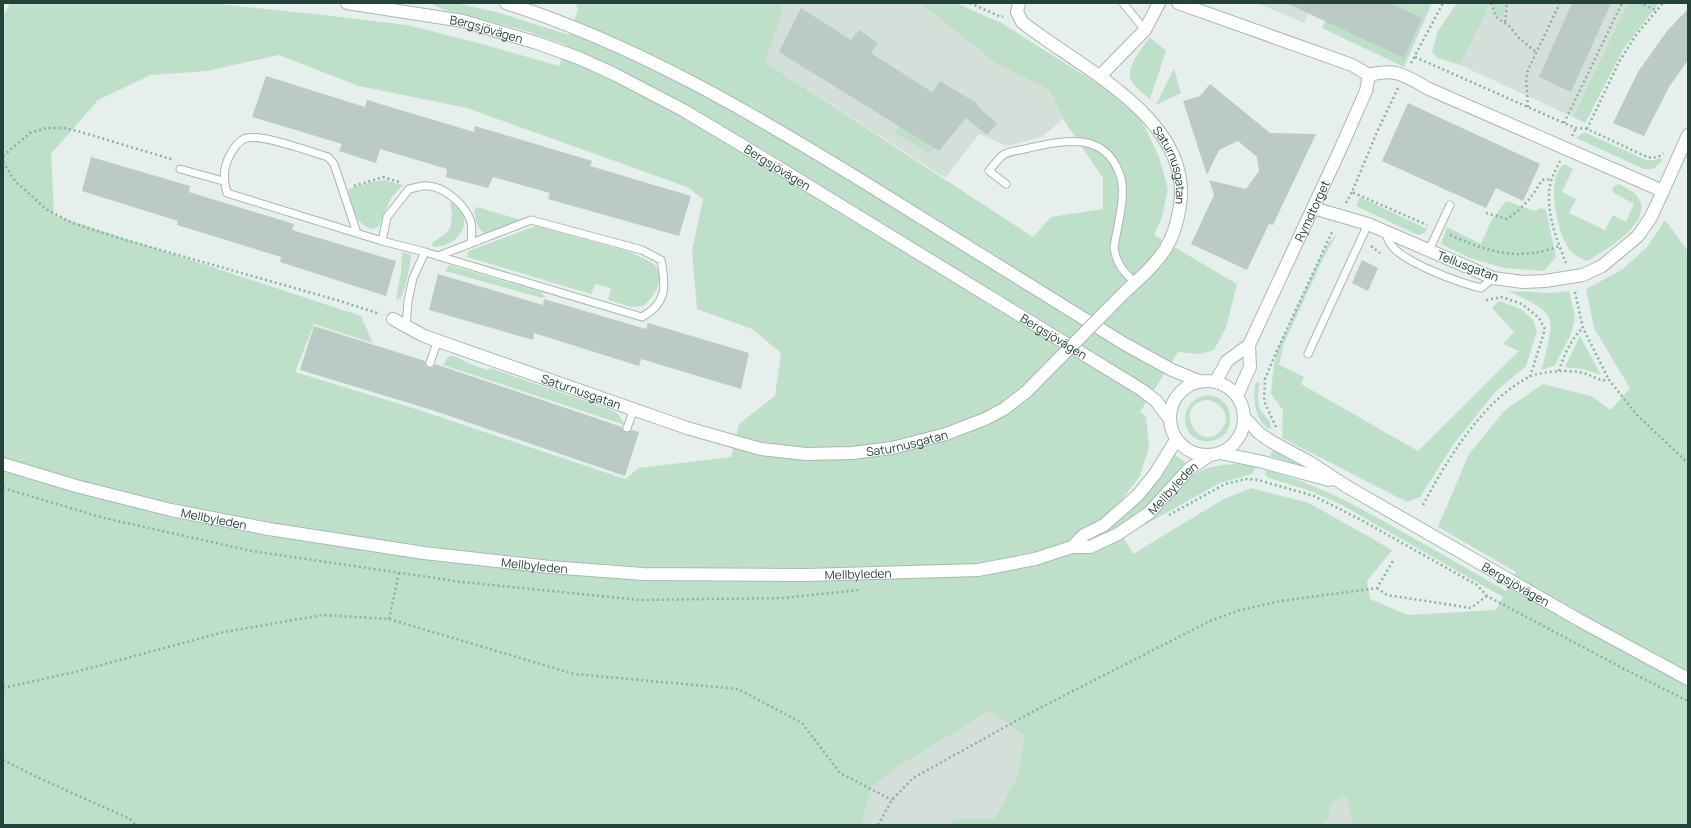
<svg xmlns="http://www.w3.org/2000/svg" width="1691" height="828" font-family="Manrope,sans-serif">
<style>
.built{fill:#d4dfda}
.green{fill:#bfe0c8;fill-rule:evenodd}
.building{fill:#bbcac4}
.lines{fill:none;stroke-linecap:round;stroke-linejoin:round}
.service-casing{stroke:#a8b8b2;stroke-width:9}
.minor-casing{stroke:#a8b8b2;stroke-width:14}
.tertiary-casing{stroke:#a8b8b2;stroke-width:14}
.secondary-casing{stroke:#a4bbb3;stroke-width:14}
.path{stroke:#86b3a5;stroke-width:2.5;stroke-dasharray:2 3;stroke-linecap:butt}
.service{stroke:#fff;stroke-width:7}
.minor{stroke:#fff;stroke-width:12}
.tertiary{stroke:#fff;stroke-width:12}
.secondary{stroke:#fff;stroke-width:12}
.minor-bridge-casing{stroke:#a8b8b2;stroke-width:14;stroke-linecap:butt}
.minor-bridge{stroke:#fff;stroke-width:12}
.labels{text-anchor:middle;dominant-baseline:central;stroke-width:3;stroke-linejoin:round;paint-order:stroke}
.street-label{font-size:12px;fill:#24423a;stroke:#f7fbf9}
</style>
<rect width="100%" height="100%" fill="#e6efeb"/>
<!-- built -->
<path class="built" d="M781,3H920L994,62L1049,90L1063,119L1042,137L1007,146L979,134L945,178L765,62L782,15Z
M1257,3H1313L1304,23Z
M1487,3H1628L1573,117L1460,65L1487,11Z
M990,709L1024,736L1017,777L994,819H953L947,825H864L862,823L870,787L899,766Z
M1346,796L1352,821L1351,825H1322L1327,821L1332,802Z"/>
<!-- green -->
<path class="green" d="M10,3H209L323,15L407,25L482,44L559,66L566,45L523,30L442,9L430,3H455L496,12L569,35L578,10L576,3H781L782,15L765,62L1033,237L1051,217L1103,209V178L1063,119L1049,90L994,62L920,3H956L1003,24L1101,86L1138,117L1145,127L1159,157L1168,189L1162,217L1154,235L1237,284L1226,328L1214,350L1200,354L1178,352L1140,412L1146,416L1149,447L1140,476L1111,514L1116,522C1142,503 1159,483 1175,455L1185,462L1155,500L1118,527L1133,554L1222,500L1251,488L1309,503L1392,550L1367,581L1370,599L1408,615L1496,610L1503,597L1340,504L1308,490L1269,478L1266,476L1265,470C1318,484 1361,508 1408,535C1441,554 1474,572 1506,591L1516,572L1438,527L1469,454L1505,410L1543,384L1591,396L1611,410L1630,388L1594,328L1586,289L1623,269L1647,247L1665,220L1688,251V825H1351L1352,821L1346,796L1332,802L1327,821L1322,825H947L953,819H994L1017,777L1024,736L990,710L899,766L871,787L862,823L864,825H3V17ZM279,55L359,86L467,108L687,187L703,199L692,251L697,309L752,329L781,353L775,396L739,424L731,457L639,468L625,479L419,410L295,372L314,324L373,343L361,316L54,215L51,154L98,100L151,75L207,71Z
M1334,3H1432L1404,67L1322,28Z
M1457,3H1487V11L1460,65L1438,58L1432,52L1438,31Z
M1492,3H1505L1503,19L1496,14Z
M1628,3H1659L1624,48L1585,123L1573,117Z
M1150,37L1166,51L1150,99C1144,94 1136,88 1132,82C1124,67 1142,49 1150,37Z
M1174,69L1181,93L1156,105L1173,70Z
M899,126L934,148L930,154L895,133Z
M1584,132L1646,160H1656L1659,158L1663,160L1653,169H1644L1576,138Z
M1564,164L1573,169L1562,192L1576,199L1569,213L1605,230L1613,215L1626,222L1634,204L1614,193L1612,188L1614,186L1619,184C1625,188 1633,191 1637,196C1657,221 1603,252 1587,261C1580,258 1573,255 1569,249C1557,232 1545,178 1564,164Z
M385,180L403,185L391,198L379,226L374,229C355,227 351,205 348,189L376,181Z
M1360,197L1427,229L1425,233L1418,235L1356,206Z
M1506,201L1534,211L1541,208L1546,210L1556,257L1544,271L1504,268L1470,258L1441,244L1447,227L1481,244L1491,221Z
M450,202C478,218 460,246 434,247L432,245V243L445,234L450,228L452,215Z
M477,207L518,219L519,221L485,233C476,229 476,219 474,210Z
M536,226L630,252L651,262C668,274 656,296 643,306L631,307L608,300L611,288L595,284L591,294L467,257L468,252L471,250Z
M1337,234L1323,259L1284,343L1279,365L1304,377L1301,384L1418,451L1519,351L1503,344L1514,332L1492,308L1499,301L1521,309L1533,320L1537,331L1526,366L1496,391L1453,445L1420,497L1407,502L1282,438L1283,410L1271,394L1273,373L1276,353L1318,262L1330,241Z
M403,252L411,255C411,262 405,292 401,298L396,300L401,272L402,253Z
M449,265L540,292L546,297L542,298L445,271Z
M1508,291L1551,293L1569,291L1575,317L1571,334L1555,365L1542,370C1544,357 1554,330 1549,318C1543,305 1520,297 1508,291Z
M1580,336L1601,375L1583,369L1565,367Z
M450,356L457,357L467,363L488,370L490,368L614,411L619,415L625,425L443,365L448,357Z
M1256,382L1260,383C1258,391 1257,401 1260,409C1264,416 1271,420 1271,429C1255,425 1252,395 1256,382Z
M1206,395C1236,395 1239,437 1211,441C1181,445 1174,402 1206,395ZM1206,400C1221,401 1232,416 1222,429C1202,457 1170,406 1206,400Z
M1274,449L1319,472L1270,456Z
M1233,464L1246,465L1256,467L1252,474L1220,483L1139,528C1148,519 1158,512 1167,503C1191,476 1194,467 1233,464Z"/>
<!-- building -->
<path class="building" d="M1286,3H1390L1422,18L1404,58Z
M1572,3H1611L1571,92L1539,77Z
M801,8L851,40L859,30L878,43L871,53L932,92L940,81L978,104L977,106L997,123L996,125L987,135L966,118L939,151L779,52Z
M1688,9V60L1669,87L1644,136L1613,123L1638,72L1667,31Z
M266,76L365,107L367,100L474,132L475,126L592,161L590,166L691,196L679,236L548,199L550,193L493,177L488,188L446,177L447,169L380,149L376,163L339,151L342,144L252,117Z
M1210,84L1270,133L1316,134L1273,225L1269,224L1247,270L1191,244L1214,195L1209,180L1246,189L1259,171L1257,157L1238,141L1219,150L1207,175L1183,101L1200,96Z
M1408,103L1540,164L1523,201L1496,188L1486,208L1382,161Z
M91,157L190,186L189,192L294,224L292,230L396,261L386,296L280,262L281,257L177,225L178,221L82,191Z
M1362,260L1378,268L1368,291L1352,283Z
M438,274L543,305L544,299L646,329L648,323L749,353L741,389L641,359L639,366L534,333L533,340L429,310Z
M314,326L425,361L426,366L429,368L433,367L435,364L622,427L623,431L626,433L632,430L639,432L625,476L432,410L300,370Z"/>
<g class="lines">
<!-- service casing -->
<g class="service-casing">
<path id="service" d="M1123,3L1145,30
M180,169L223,181
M1006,184L989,171C993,166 998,159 1003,155C1009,151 1022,150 1029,148C1065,140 1105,131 1120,175C1127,194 1117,227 1114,247C1116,263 1123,272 1135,282
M1385,232C1387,237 1389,243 1392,246C1405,263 1460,283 1481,288L1493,278
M357,233L334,164L328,157C311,152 258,132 244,139C238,142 233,149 230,155C223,168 223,179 227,193L382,241
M1429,250L1450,205
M425,252L382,241L387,217L409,189C415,188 422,185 428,186C444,187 461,202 468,215C473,223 472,234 471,243
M406,326L408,301L413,278L425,252L438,256L642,317C667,303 666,287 661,260L642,250L531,220L438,256
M1308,354L1368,224
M430,363L438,340
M627,428L634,409"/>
</g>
<!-- minor casing -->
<g class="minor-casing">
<g id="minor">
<path id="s1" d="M1019,3L1017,12L1022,22C1078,67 1193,118 1180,205C1178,219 1174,235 1166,248C1153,269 1131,285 1114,303"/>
<path d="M1178,3L1352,65L1369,75C1396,67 1407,77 1429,89L1663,191L1651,217L1638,236L1602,266L1583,275L1545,281L1523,282L1493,278L1368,224L1313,208"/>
<path d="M1100,76L1145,30L1159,3"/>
<path d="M1663,191L1688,135"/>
<path id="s2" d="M393,319L424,336L687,428L761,449L806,454L852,453L892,448L946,434L985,419L1004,409L1026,392"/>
<path d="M1216,381L1227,361L1249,345"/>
<path id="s3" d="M1237,396L1250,367L1249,345L1340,150L1366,91L1369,75"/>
</g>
</g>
<!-- tertiary casing -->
<g class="tertiary-casing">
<g id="tertiary">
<path id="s4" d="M347,3L463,21L537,43L579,58L616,75L683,110L745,147L1142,390L1156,401L1169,418"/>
<path d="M506,3C635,44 752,113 867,184C952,236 1037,290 1123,343L1172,370L1199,381"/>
</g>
</g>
<!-- secondary casing -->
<g class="secondary-casing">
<g id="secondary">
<circle cx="1207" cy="418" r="37"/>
<path id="s5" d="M1244,417L1259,433L1272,442L1311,463L1346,486L1579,620L1688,679"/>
<path d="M1220,453L1263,462L1329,480"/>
<path id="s6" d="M3,464L76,486L171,510L269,529L424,553L550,567L643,574L806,575L978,570L1035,559L1072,547H1090L1118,534L1149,513L1189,469L1210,455"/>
<path d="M1072,547L1084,535L1104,525L1138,495L1155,474L1176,440"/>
</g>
</g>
<!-- path -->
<path class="path" d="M970,3L1001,17L1003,16
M1491,3L1496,17L1509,26L1519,38L1536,52
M1639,3L1656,10
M1505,22L1507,3
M1415,57L1564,123L1576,128L1587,129L1647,157C1653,158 1659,158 1663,153
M1411,63L1443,3
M1398,88L1377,132L1352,192L1427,225
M1528,107L1526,78L1528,70L1560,3
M1564,123L1622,3
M1587,129L1619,62L1636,35L1663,3
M1572,136L1576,128
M3,156L30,133L46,128H64L81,132L174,160
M1560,161C1557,167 1553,174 1551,181C1544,208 1556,238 1566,263
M3,162L15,181L46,209L72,223L122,239L340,301L380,314
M354,186L383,177L399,182
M1346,203L1352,192
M1486,213L1507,219C1523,208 1533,196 1542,180L1547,179L1551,181
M1450,235C1478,247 1501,257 1533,253C1541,252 1551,249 1559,246
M1371,246L1380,253
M1575,292L1583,328L1609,380
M1486,300L1502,297L1522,304L1539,318L1545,329L1530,377
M1559,371C1562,359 1573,335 1583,328
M1276,427L1264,401L1265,379L1274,357L1333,230
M3,488L104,518L252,551L462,582L640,600L783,598L860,590
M1423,505C1447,460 1482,401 1529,377C1536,373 1550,372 1559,371C1566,371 1576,371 1583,373C1592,375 1599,382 1609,380L1637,415L1688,463
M1169,515L1225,484L1246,479L1258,480L1314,496L1363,521L1477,585L1487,596L1628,671L1688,701
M1377,588L1387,595L1471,608L1487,596
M389,619L399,573
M3,688L75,672L224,632L323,615L389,619L574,674L738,689L802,723L840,773L892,800
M3,760L39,778L130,819L136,825
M878,825L892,800L913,778L1034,711L1210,621L1240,610L1281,601L1377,588L1393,561"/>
<!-- service -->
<use href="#service" class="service"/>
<!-- minor -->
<use href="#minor" class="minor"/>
<!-- tertiary -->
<use href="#tertiary" class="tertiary"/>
<!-- secondary -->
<use href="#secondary" class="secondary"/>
<!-- minor-bridge casing -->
<g class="minor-bridge-casing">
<path id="minor-bridge" d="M1026,392L1114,303"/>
</g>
<!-- minor-bridge -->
<use href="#minor-bridge" class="minor-bridge"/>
</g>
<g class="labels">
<!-- street labels -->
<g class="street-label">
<text stroke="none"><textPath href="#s4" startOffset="142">Bergsjövägen</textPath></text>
<text stroke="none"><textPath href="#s4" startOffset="466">Bergsjövägen</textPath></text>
<text stroke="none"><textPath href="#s1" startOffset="233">Saturnusgatan</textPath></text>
<text stroke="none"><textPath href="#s3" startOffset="202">Rymdtorget</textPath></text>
<text transform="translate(1468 266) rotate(21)">Tellusgatan</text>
<text stroke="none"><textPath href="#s4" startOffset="790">Bergsjövägen</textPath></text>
<text stroke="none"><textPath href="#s2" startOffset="202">Saturnusgatan</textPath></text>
<text stroke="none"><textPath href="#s2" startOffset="538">Saturnusgatan</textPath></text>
<text stroke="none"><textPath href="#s6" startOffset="1204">Mellbyleden</textPath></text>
<text stroke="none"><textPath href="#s6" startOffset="218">Mellbyleden</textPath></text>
<text stroke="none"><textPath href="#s6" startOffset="542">Mellbyleden</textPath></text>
<text stroke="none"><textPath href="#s6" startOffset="866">Mellbyleden</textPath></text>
<text stroke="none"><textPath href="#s5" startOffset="320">Bergsjövägen</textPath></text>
</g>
</g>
<!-- border -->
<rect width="1691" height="828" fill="none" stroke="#24423a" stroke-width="8"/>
</svg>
